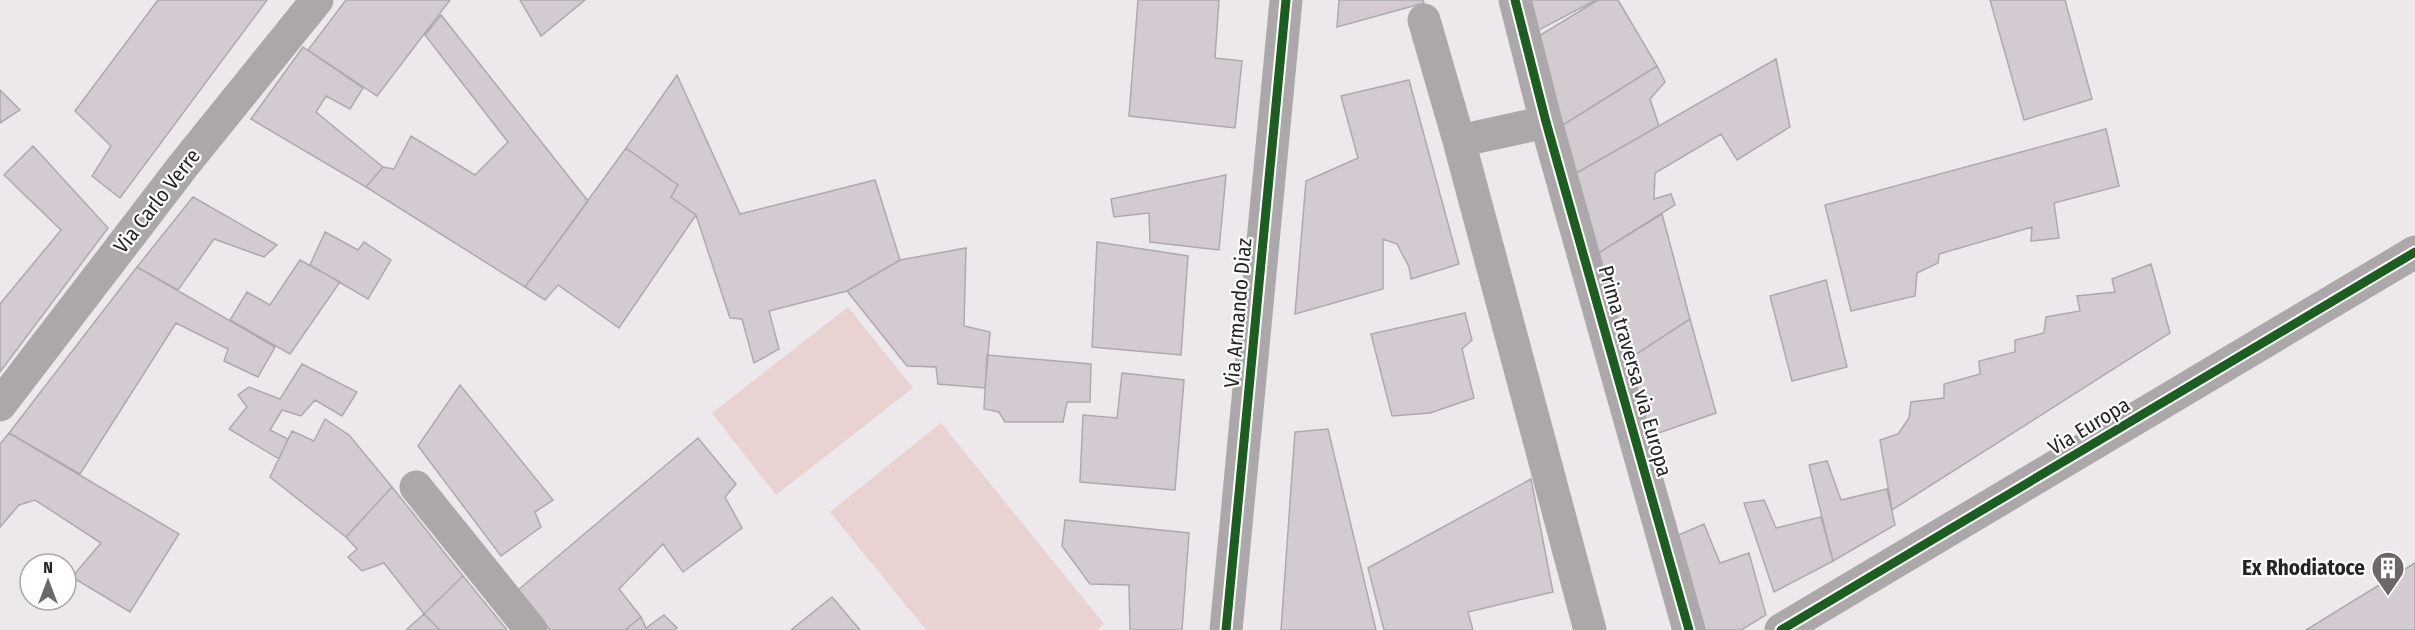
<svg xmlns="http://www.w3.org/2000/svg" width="2415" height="630" font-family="'Fira Sans Condensed',sans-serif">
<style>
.green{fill:#e8d3d2}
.building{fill:#d3cad2;stroke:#adaaac;stroke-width:1.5}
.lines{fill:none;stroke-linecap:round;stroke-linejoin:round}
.minor{stroke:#aca8aa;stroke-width:33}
.cycleway-casing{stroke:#fff;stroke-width:13}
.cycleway{stroke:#1b5e20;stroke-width:9}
.labels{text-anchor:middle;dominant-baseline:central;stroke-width:4.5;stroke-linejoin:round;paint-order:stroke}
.street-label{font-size:21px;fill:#262324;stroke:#fff}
.poi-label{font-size:21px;font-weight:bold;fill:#262324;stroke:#fff;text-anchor:end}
</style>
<rect width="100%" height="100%" fill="#ede8eb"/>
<!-- green -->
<path class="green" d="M848,307L913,388L776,495L712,413Z
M941,423L1104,624L1097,630H926L830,512Z"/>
<!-- building -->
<path class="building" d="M158,0H267L120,198L92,176L111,146L75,111Z
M346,0H450L377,96L308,50Z
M520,0H585L541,36Z
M1138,0H1219L1215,58L1242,61L1235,128L1129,116Z
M1339,0H1423L1424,3L1337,27Z
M1522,0H1596L1531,34Z
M1598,0H1618L1657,66L1563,125L1537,37Z
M1990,0H2065L2092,99L2024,120Z
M441,15L588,201L525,287L366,187L383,167L394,169L411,136L475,175L508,142L425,35Z
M303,47L363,88L350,109L326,96L316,112L383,167L366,187L251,119Z
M1776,59L1790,127L1737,160L1721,134L1655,173L1654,199L1671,194L1675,205L1592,257L1573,175Z
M1657,66L1665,82L1650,99L1659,126L1573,175L1563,125Z
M677,75L740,214L875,180L900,260L847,291L769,311L779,349L754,363L742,319L730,318L696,215L671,197L678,185L626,148Z
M1409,80L1459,264L1411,279L1409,267L1397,244L1383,239V289L1295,314L1306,181L1358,158L1341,96Z
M0,90L20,110L0,123Z
M2106,129L2119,186L2054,203L2059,238L2031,241L2032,227L1939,254L1938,263L1917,273L1915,296L1851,311L1825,205Z
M33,146L108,228L0,372V304L61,230L4,175Z
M626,148L678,185L671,197L696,215L619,328L558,285L545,300L525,287Z
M1226,175L1219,250L1150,242L1149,213L1114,217L1111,199Z
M193,197L277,245L264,257L214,239L178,290L137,267Z
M1662,214L1690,319L1621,364L1592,257Z
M325,232L358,250L364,242L391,260L368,299L310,265Z
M1097,242L1188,256L1181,355L1092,347Z
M966,248L964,326L990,332L985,388L938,384L936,367L907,366L847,291L900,260Z
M300,260L340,282L290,354L230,320L247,292L270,305Z
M2151,264L2170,333L1892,510L1880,440L1898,434L1909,418L1911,402L1944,398V384L1980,374L1979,361L2015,352V340L2044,333L2046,317L2080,311L2077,296L2115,292L2112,279Z
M137,267L275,347L258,377L224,361L228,349L176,323L80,474L9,433Z
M1826,280L1847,367L1792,381L1770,296Z
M1465,313L1472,340L1462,349L1474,398L1430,413L1392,416L1371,334Z
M1690,319L1716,413L1647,437L1621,364Z
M987,355L1091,364L1090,402H1067L1063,422H1005L999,412L984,409Z
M302,364L357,392L342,416L315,400L301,416L282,410L270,430L288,439L279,459L229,429L247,407L238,395L249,387L280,399Z
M1122,373L1184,380L1175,490L1080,482L1083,415L1117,418Z
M460,385L553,500L535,512L541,527L501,556L418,446Z
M325,419L349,435L392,487L346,537L270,477L292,431L314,441Z
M1328,429L1376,630H1281L1295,432Z
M9,433L179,534L130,612L72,577L101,543L35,500L19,505L0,527V444Z
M698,438L736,484L725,497L742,528L683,572L663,544L619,589L641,617L625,630H550L518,590Z
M1827,461L1841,500L1887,489L1895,525L1833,561L1809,465Z
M1531,479L1553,592L1468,612L1473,630H1384L1368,568Z
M392,487L463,576L424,614L384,563L362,571L348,557L357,549L346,537Z
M1764,500L1776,528L1821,517L1833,561L1774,592L1744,503Z
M1065,520L1189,533L1182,630H1130L1129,585L1090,584L1062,546Z
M1704,524L1720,563L1749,553L1766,615L1741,630H1703L1674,537Z
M2415,563V630H2306Z
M463,576L507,630H440L424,614Z
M832,597L860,630H791Z
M424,614L440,630H406Z
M664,615L677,628L674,630H625L641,617L646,628Z"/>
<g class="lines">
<!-- minor -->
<path class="minor" d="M1515,0L1546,122L1689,630
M1424,20L1459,141
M1546,122L1459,141L1590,630
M0,405L183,166L317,0
M416,487L531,630
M1226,630L1286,0
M1781,630L2415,252"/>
<!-- cycleway casing -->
<g class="cycleway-casing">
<path id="cycleway" d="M1515,0L1546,122L1689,630
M1226,630L1286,0
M1781,630L2415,252"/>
</g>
<!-- cycleway -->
<use href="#cycleway" class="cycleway"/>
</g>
<!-- icons -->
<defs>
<g id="building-pin" transform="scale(1.725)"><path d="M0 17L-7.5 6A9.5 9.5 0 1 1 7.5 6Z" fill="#6c686a" stroke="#fff"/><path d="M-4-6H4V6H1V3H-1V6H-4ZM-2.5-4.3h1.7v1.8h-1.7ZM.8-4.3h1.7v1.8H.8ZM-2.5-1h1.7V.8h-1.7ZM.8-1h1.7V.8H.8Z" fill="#fff"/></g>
</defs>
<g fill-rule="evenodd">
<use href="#building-pin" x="2388" y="568"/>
</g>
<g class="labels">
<!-- street labels -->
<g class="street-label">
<text transform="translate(157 201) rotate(-52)">Via Carlo Verre</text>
<text transform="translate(1238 313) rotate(-85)">Via Armando Diaz</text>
<text transform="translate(1635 371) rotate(74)">Prima traversa via Europa</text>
<text transform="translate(2089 426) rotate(-31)">Via Europa</text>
</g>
<!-- poi labels -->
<g class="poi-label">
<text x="2365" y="568">Ex Rhodiatoce</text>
</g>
</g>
<!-- north arrow -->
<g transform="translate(48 582)"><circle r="28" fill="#ffffff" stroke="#a8a7a7" stroke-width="1.5"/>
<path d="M0-4.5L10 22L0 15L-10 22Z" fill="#6c686a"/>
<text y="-9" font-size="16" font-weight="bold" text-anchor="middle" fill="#262324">N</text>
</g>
</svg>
